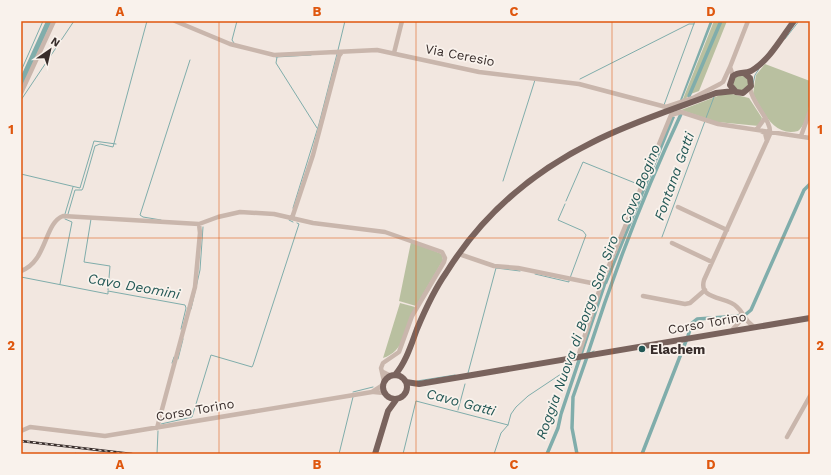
<svg xmlns="http://www.w3.org/2000/svg" width="831" height="475" font-family="'Work Sans',sans-serif">
<style>
.green{fill:#b9c0a0}
.water{fill:#80adab}
.lines{fill:none;stroke-linecap:round;stroke-linejoin:round}
.stream{stroke:#80adab;stroke-width:1}
.canal{stroke:#80adab;stroke-width:3.5}
.minor{stroke:#c9b6ac;stroke-width:4.5}
.major{stroke:#79635d;stroke-width:6}
.rail-casing{stroke:#382d2b;stroke-width:2.5}
.rail{stroke:#f9f2ec;stroke-width:1;stroke-dasharray:3;stroke-linecap:butt}
.grid{fill:none;stroke:#df570e;stroke-width:1;stroke-opacity:0.55}
.poi-dot{fill:#225755;stroke:#f9f2ec;stroke-width:1.5}
.labels{text-anchor:middle;dominant-baseline:central;stroke-width:3.5;stroke-linejoin:round;paint-order:stroke}
.street-label{font-size:13px;fill:#382d2b;stroke:#f9f2ec}
.poi-label{font-size:13px;font-weight:bold;fill:#382d2b;stroke:#f9f2ec;text-anchor:start}
.water-label{font-size:14px;font-style:italic;fill:#225755;stroke:#f9f2ec}
.neatline{fill:none;stroke:#df570e;stroke-width:1.5}
.grid-label{font-size:13px;text-anchor:middle;font-weight:bold;fill:#df570e}
</style>
<rect width="100%" height="100%" fill="#f2e7e0"/>
<!-- green -->
<path class="green" d="M714,21H727L699,91L688,95L686,99H683Z
M765,64L810,81C810,96 811,120 798,131C773,137 763,111 753,94L756,75Z
M733 83a8 8 0 1 1 16 0a8 8 0 1 1-16 0Z
M723,94H732L749,98L762,118L759,126L717,122L681,110Z
M411,242L442,254L443,260L416,306L399,301Z
M400,303L415,307C408,326 404,352 383,358Z"/>
<!-- water -->
<path class="water" d="M46,21H52L21,90V76Z
M710,21H713L682,100H680Z
M672,116L675,117L607,284L604,283Z"/>
<g class="lines">
<!-- stream -->
<path class="stream" d="M785,39L799,21
M234,43L232,40L237,21
M338,50L345,21
M276,57L311,55
M277,57L276,63L317,128
M21,71L43,21
M580,79L689,24H694
M753,84L755,75L759,69
M21,100L74,21
M664,105L695,21
M706,118L714,97
M21,174L80,188L94,141L116,144
M503,181L535,80
M566,201L583,162L640,185
M565,204L558,220L583,231L586,235L570,278
M293,208L319,124L337,54
M65,214L73,187
M68,214L75,190H82L83,188L95,146L100,144L113,147L147,21
M91,219L84,262L110,266L108,290
M161,220L143,217L140,215L190,60
M289,220L293,222
M662,237L705,121
M535,274L569,282V280
M21,277L108,294V291L185,305L186,308L181,329
M60,284L72,222L65,219
M191,309L200,270L203,227
M590,353L594,351
M178,359L183,339
M172,363L174,357
M576,367L578,360
M468,373L496,268L520,271
M417,381L455,375
M353,392L373,387
M458,410L465,384
M161,424L192,417L211,355L252,367L253,365L299,224L297,223
M74,454L75,453
M157,454L158,431
M339,454L353,397
M403,454L416,401L508,425
M494,454L501,433L508,425L511,414L516,407L528,396L573,366"/>
<!-- canal -->
<path class="canal" d="M689,96L721,21
M745,315L751,310L804,190L810,184
M688,336L692,323L697,319L739,316
M588,353C614,272 645,191 681,114
M547,454L558,428L561,414L606,280
M577,454L572,428L573,397L587,357
M642,454L686,341"/>
<!-- minor -->
<path class="minor" d="M175,21L230,44L274,55L377,50L479,72L579,84L666,107L693,98L720,84L723,82L730,67
M394,53L402,21
M733,76L730,67L748,21
M750,88C752,104 772,120 770,134L704,280C698,301 728,296 737,307C745,314 743,319 753,326
M21,93L54,21
M765,118L757,129L765,133L767,141
M801,136L810,111
M678,207L727,230
M292,218L313,155L339,56L342,52
M199,224L218,217L240,212L274,214L313,223L385,232L442,252L445,258L444,262L412,316L399,352L383,363L381,368L384,381
M672,243L712,262
M462,255L494,266L518,268L601,285
M21,271C47,262 44,223 63,216L199,224L200,233L195,287L157,428
M643,296L685,304L690,303L705,290
M733,329L740,321L741,313
M578,357L601,285L671,115L681,112L718,124L810,138
M383,372L391,376
M374,392L384,393
M21,431L30,427L105,436L372,392L383,385
M787,437L810,396"/>
<!-- major -->
<path class="major" d="M744,73L750,78L751,86L743,93L736,92L730,85L733,76C739,71 744,74 751,71C769,61 782,37 794,21
M383 387a12 12 0 1 1 24 0a12 12 0 1 1-24 0Z
M395,375C406,362 411,345 417,329C425,310 434,290 446,273C482,215 532,172 593,142C632,122 675,109 716,93L734,91
M406,382L419,384L810,318
M375,454L388,411L396,400"/>
<!-- rail casing -->
<g class="rail-casing">
<path id="rail" d="M21,441L132,454"/>
</g>
<!-- rail -->
<use href="#rail" class="rail"/>
</g>
<!-- grid -->
<path class="grid" d="M219,21V454M416,21V454M612,21V454M21,238H810"/>
<!-- markers -->
<circle class="poi-dot" cx="642" cy="349" r="4"/>
<g class="labels">
<!-- street labels -->
<g class="street-label">
<text transform="translate(460 55) rotate(11)">Via Ceresio</text>
<text transform="translate(707 323) rotate(-10)">Corso Torino</text>
<text transform="translate(195 410) rotate(-10)">Corso Torino</text>
</g>
<!-- poi labels -->
<g class="poi-label">
<text x="650" y="349">Elachem</text>
</g>
<!-- water labels -->
<g class="water-label">
<text transform="translate(674 176) rotate(-70)">Fontana Gatti</text>
<text transform="translate(640 184) rotate(-68)">Cavo Bogino</text>
<text transform="translate(134 286) rotate(10)">Cavo Deomini</text>
<text transform="translate(577 337) rotate(-70)">Roggia Nuova di Borgo San Siro</text>
<text transform="translate(461 402) rotate(15)">Cavo Gatti</text>
</g>
</g>
<!-- border -->
<rect width="831" height="475" fill="none" stroke="#f9f2ec" stroke-width="44"/>
<!-- north arrow -->
<g transform="translate(50 50) rotate(34)" stroke="#f9f2ec" stroke-width="3" paint-order="stroke">
<path d="M0-3L7 15L0 10L-7 15Z" fill="#382d2b"/>
<text y="-6" font-size="11" font-weight="bold" text-anchor="middle" fill="#382d2b">N</text>
</g>
<rect x="22" y="22" width="787" height="431" class="neatline"/>
<g class="grid-label">
<text x="120" y="16">A</text>
<text x="317" y="16">B</text>
<text x="514" y="16">C</text>
<text x="711" y="16">D</text>
<text x="11" y="134">1</text>
<text x="820" y="134">1</text>
<text x="11" y="350">2</text>
<text x="820" y="350">2</text>
<text x="120" y="469">A</text>
<text x="317" y="469">B</text>
<text x="514" y="469">C</text>
<text x="711" y="469">D</text>
</g>
</svg>
